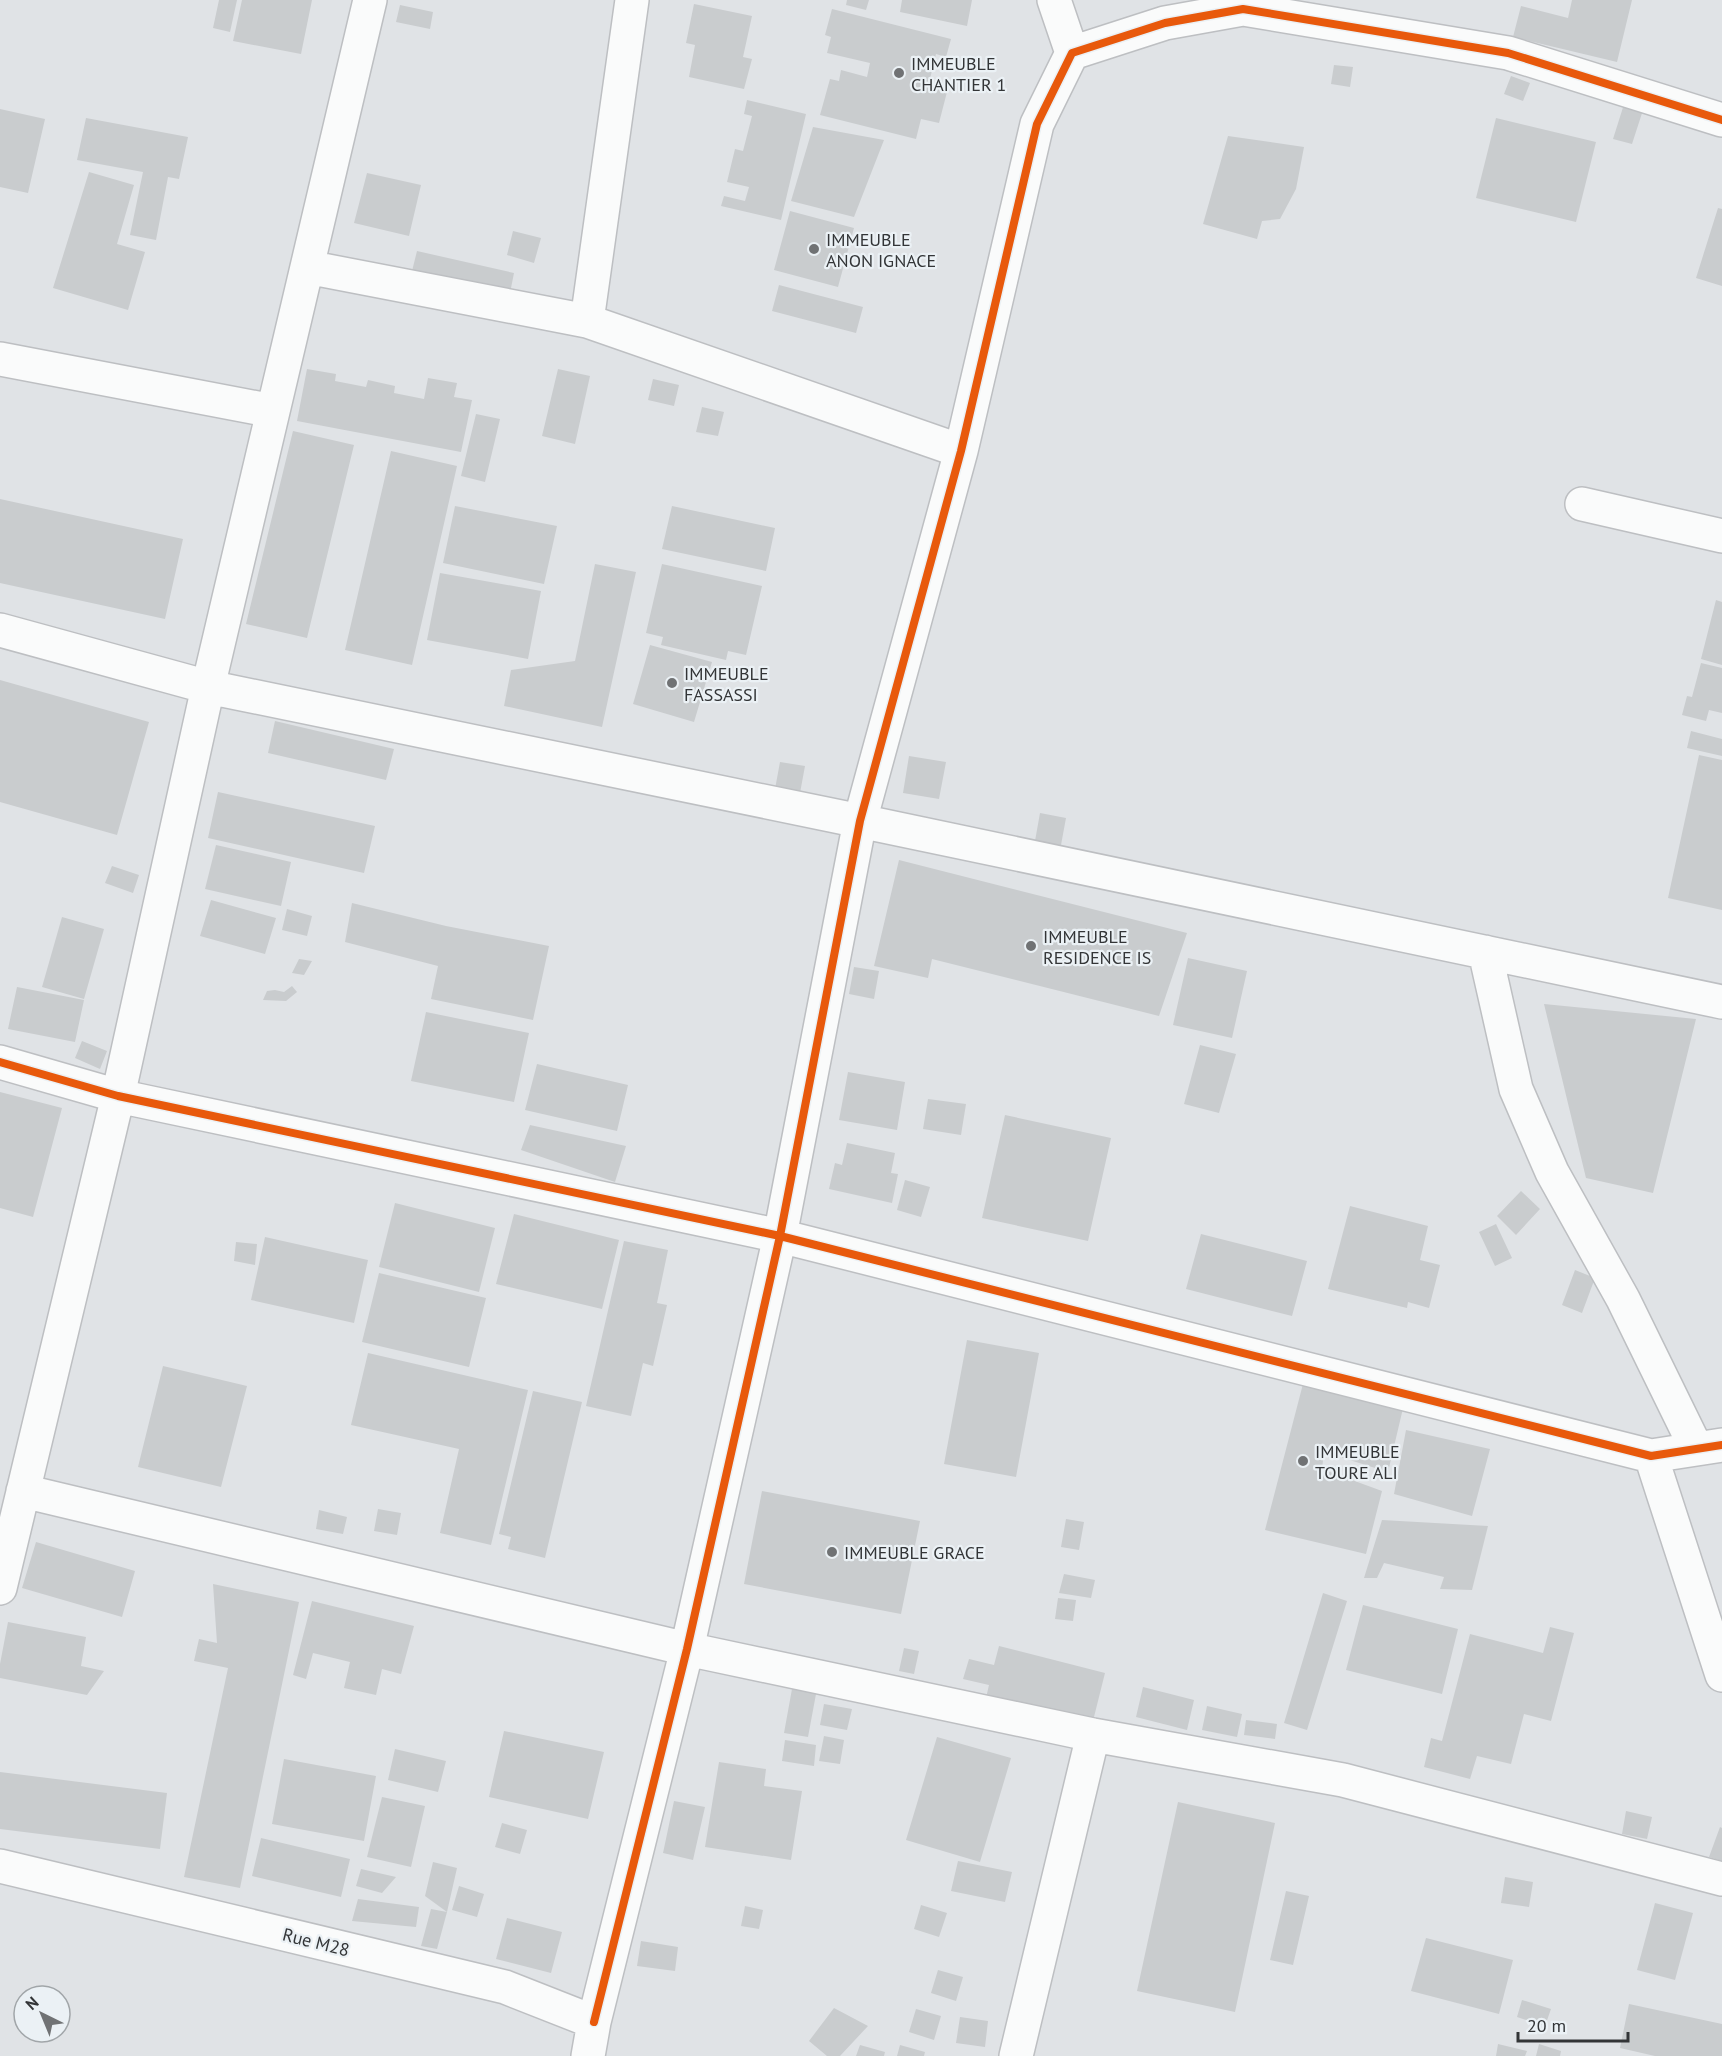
<svg xmlns="http://www.w3.org/2000/svg" width="1722" height="2056" font-family="'PT Sans',sans-serif">
<style>
.building{fill:#c9ccce}
.lines{fill:none;stroke-linecap:round;stroke-linejoin:round}
.minor-casing{stroke:#bdbfc2;stroke-width:36}
.minor{stroke:#fafbfb;stroke-width:33}
.cycleway-casing{stroke:#ebf1f5;stroke-width:11}
.cycleway{stroke:#e8590c;stroke-width:8}
.poi-dot{fill:#707274;stroke:#ebf1f5;stroke-width:2}
.labels{text-anchor:middle;dominant-baseline:central;stroke-width:4.5;stroke-linejoin:round;paint-order:stroke}
.poi-label{font-size:18px;fill:#333537;stroke:#ebf1f5;text-anchor:start}
.street-label{font-size:18px;fill:#333537;stroke:#ebf1f5}
</style>
<rect width="100%" height="100%" fill="#e0e3e6"/>
<!-- building -->
<path class="building" d="M219,0H237L230,32L213,28Z
M242,0H312L301,54L233,41Z
M847,0H869L866,10L846,5Z
M902,0H972L967,26L900,12Z
M1572,0H1632L1617,62L1513,37L1521,6L1568,18Z
M694,4L752,16L743,57L752,59L744,89L689,77L695,45L686,43Z
M400,5L433,12L430,29L396,22Z
M832,9L951,39L946,57L936,54L929,83L948,88L939,123L921,119L916,139L820,115L830,79L839,81L841,70L867,77L870,63L827,53L831,37L825,35Z
M1334,65L1353,67L1350,87L1331,84Z
M1511,76L1530,83L1523,101L1504,94Z
M747,100L806,114L781,220L721,206L724,196L745,201L749,187L727,182L735,149L743,151L752,116L744,114Z
M1625,101L1644,107L1632,144L1613,139Z
M0,109L45,119L28,193L0,187Z
M86,118L188,137L179,179L168,177L156,240L130,235L143,172L77,160Z
M1496,118L1596,142L1576,222L1476,198Z
M813,127L884,140L854,217L791,201Z
M1228,136L1304,147L1296,189L1280,219L1262,221L1257,239L1203,224Z
M89,172L134,185L117,244L145,252L128,310L53,288Z
M367,173L421,185L409,236L354,223Z
M1718,208L1722,209V286L1696,278Z
M790,211L854,228L838,287L774,270Z
M513,231L541,238L534,263L507,255Z
M417,251L514,273L510,293L412,271Z
M779,285L863,307L856,333L772,311Z
M307,369L336,374L335,381L366,387L368,380L395,386L394,393L424,399L428,378L457,383L454,397L472,400L461,452L297,421Z
M558,369L590,376L575,444L542,436Z
M653,379L679,385L674,406L648,400Z
M702,407L724,412L718,436L696,432Z
M476,414L500,419L485,482L461,476Z
M293,431L354,445L307,638L246,624Z
M391,451L457,466L412,665L345,650Z
M0,499L183,539L165,619L0,583Z
M455,506L557,526L544,584L443,563Z
M672,506L775,528L766,571L662,549Z
M595,564L636,572L602,727L504,706L511,670L575,661Z
M662,564L762,586L746,655L728,651L726,660L661,645L663,637L646,633Z
M440,573L541,591L528,659L427,640Z
M1716,600L1722,602V665L1701,659Z
M650,645L712,662L694,722L633,704Z
M1701,663L1722,668V713L1709,710L1706,721L1682,715L1687,696L1692,697Z
M0,680L149,722L117,835L0,802Z
M275,721L394,749L386,780L268,753Z
M1691,731L1722,739V756L1687,748Z
M1699,755L1722,760V910L1668,898Z
M909,756L946,762L939,799L903,793Z
M780,762L805,766L800,793L775,789Z
M218,792L375,826L364,873L208,838Z
M1040,813L1066,818L1061,845L1035,841Z
M216,845L291,862L281,906L205,889Z
M899,860L1187,933L1159,1016L932,959L928,978L874,966Z
M112,866L139,875L133,893L105,883Z
M211,900L276,918L265,954L200,936Z
M352,903L446,926L549,946L533,1020L431,999L438,966L345,942Z
M287,909L312,916L307,936L282,930Z
M62,917L104,929L84,999L42,987Z
M1188,958L1247,971L1232,1038L1173,1025Z
M299,959L312,961L304,975L292,973Z
M854,967L879,971L874,999L849,994Z
M292,986L297,992L286,1001L263,1000L267,991L275,990L284,992Z
M17,987L84,1000L75,1042L8,1029Z
M1544,1004L1696,1019L1653,1193L1586,1178Z
M426,1012L529,1033L514,1102L411,1081Z
M82,1041L107,1051L100,1069L75,1058Z
M1200,1045L1236,1054L1219,1113L1184,1104Z
M537,1064L628,1085L617,1131L525,1110Z
M848,1072L905,1082L897,1130L839,1120Z
M0,1092L62,1108L33,1217L0,1208Z
M928,1099L966,1104L961,1135L923,1129Z
M1005,1115L1111,1138L1088,1241L982,1218Z
M530,1125L626,1146L615,1182L521,1150Z
M847,1143L895,1153L891,1173L898,1174L892,1203L829,1189L835,1163L842,1165Z
M905,1180L930,1187L921,1217L897,1210Z
M1521,1191L1540,1209L1516,1235L1497,1216Z
M395,1203L495,1228L479,1292L379,1267Z
M1350,1206L1428,1226L1420,1260L1440,1265L1429,1308L1408,1302L1407,1308L1328,1289Z
M514,1214L619,1240L602,1309L496,1284Z
M1496,1224L1512,1258L1495,1266L1479,1232Z
M1201,1234L1307,1261L1292,1316L1186,1289Z
M265,1237L368,1260L354,1323L251,1300Z
M624,1241L668,1250L657,1303L667,1305L653,1366L643,1363L631,1416L586,1406Z
M236,1242L257,1244L255,1265L234,1261Z
M1575,1270L1595,1278L1582,1313L1562,1305Z
M379,1273L486,1298L469,1367L362,1342Z
M967,1340L1039,1353L1016,1477L944,1464Z
M368,1353L528,1390L491,1545L440,1533L459,1449L351,1425Z
M163,1366L247,1386L221,1487L138,1467Z
M1304,1380L1404,1404L1388,1472L1324,1452L1322,1469L1382,1491L1366,1554L1265,1530Z
M533,1391L582,1402L545,1558L508,1549L511,1537L499,1534Z
M1406,1430L1490,1449L1472,1516L1394,1494Z
M762,1491L920,1521L901,1614L744,1584Z
M378,1509L401,1513L397,1535L374,1531Z
M319,1510L347,1517L343,1534L316,1529Z
M1066,1519L1084,1522L1079,1550L1061,1547Z
M1382,1520L1488,1526L1472,1590L1440,1589L1444,1577L1384,1563L1377,1578H1364Z
M36,1542L135,1571L122,1617L22,1588Z
M1064,1574L1095,1580L1091,1598L1059,1593Z
M213,1584L299,1602L240,1888L184,1877L228,1668L194,1661L199,1639L217,1643Z
M1323,1593L1347,1601L1307,1730L1284,1723Z
M1058,1598L1076,1600L1073,1621L1055,1619Z
M312,1601L414,1626L401,1674L382,1669L376,1695L344,1688L350,1662L313,1653L306,1679L293,1675Z
M1363,1605L1458,1629L1442,1694L1346,1670Z
M8,1622L86,1637L81,1666L104,1671L87,1695L0,1678V1664Z
M1550,1627L1574,1633L1551,1721L1524,1714L1511,1764L1477,1756L1470,1779L1424,1767L1431,1738L1442,1741L1470,1634L1543,1653Z
M999,1646L1105,1673L1092,1725L986,1698L989,1685L963,1679L969,1659L994,1665Z
M904,1648L919,1651L914,1674L899,1671Z
M1143,1687L1194,1700L1187,1730L1136,1717Z
M792,1689L816,1694L808,1737L784,1733Z
M824,1704L852,1709L847,1730L820,1725Z
M1207,1706L1242,1714L1237,1737L1202,1730Z
M1246,1720L1277,1724L1275,1739L1244,1735Z
M504,1731L604,1752L588,1819L489,1797Z
M824,1736L844,1740L840,1764L819,1761Z
M937,1737L1011,1758L980,1862L906,1840Z
M785,1740L816,1745L814,1766L782,1761Z
M395,1749L446,1761L438,1792L388,1780Z
M284,1759L376,1776L364,1841L272,1824Z
M719,1762L766,1769L764,1786L802,1791L791,1860L705,1847Z
M0,1772L167,1793L160,1849L0,1829Z
M382,1797L425,1806L411,1867L367,1857Z
M674,1801L705,1807L693,1860L663,1853Z
M1178,1802L1275,1823L1235,2012L1137,1991Z
M1626,1811L1652,1817L1647,1839L1622,1834Z
M502,1823L527,1830L520,1854L495,1847Z
M1720,1827L1722,1828V1861L1709,1857Z
M261,1838L350,1859L341,1897L252,1876Z
M958,1861L1012,1872L1005,1902L951,1891Z
M433,1862L457,1868L447,1912L437,1949L421,1946L431,1909L447,1912L425,1896Z
M361,1869L396,1877L382,1893L356,1886Z
M1505,1877L1533,1882L1529,1907L1501,1903Z
M459,1886L484,1894L477,1917L452,1910Z
M1286,1891L1309,1896L1293,1965L1270,1960Z
M358,1899L419,1907L416,1927L352,1921Z
M1655,1903L1693,1913L1675,1980L1637,1970Z
M921,1905L947,1913L939,1937L914,1929Z
M745,1906L763,1910L759,1929L741,1926Z
M507,1918L562,1932L551,1973L496,1959Z
M1426,1938L1513,1960L1499,2014L1411,1991Z
M641,1941L678,1947L675,1971L637,1966Z
M938,1970L963,1977L956,2001L931,1993Z
M1522,2000L1551,2009L1545,2026L1517,2017Z
M1629,2004L1722,2024V2056H1655L1620,2048Z
M834,2008L868,2026L840,2056H827L809,2041Z
M916,2009L941,2016L934,2040L909,2032Z
M960,2017L988,2021L985,2047L956,2043Z
M1498,2044L1527,2051L1525,2056H1496Z
M1539,2044L1561,2051L1560,2056H1536Z
M860,2045L885,2052L884,2056H856Z
M900,2045L925,2052L924,2056H897Z"/>
<g class="lines">
<!-- minor casing -->
<g class="minor-casing">
<path id="minor" d="M1054,0L1072,53
M307,267L587,321L961,451
M587,321L632,0
M0,359L273,411
M1582,504L1722,536
M0,630L208,687L860,821L1722,1002
M1485,952L1516,1089L1552,1172L1623,1299L1696,1448
M0,1062L118,1096L780,1236L1651,1456L1722,1445
M1651,1456L1722,1675
M23,1491L687,1649L1093,1735L1343,1780L1722,1879
M0,1588L118,1096L208,687L370,0
M0,1866L505,1987L594,2022L588,2056
M594,2022L687,1649L780,1236L860,821L961,451L1037,124L1072,53L1165,23L1243,9L1508,53L1722,120
M1016,2056L1093,1735"/>
</g>
<!-- minor -->
<use href="#minor" class="minor"/>
<!-- cycleway casing -->
<g class="cycleway-casing">
<path id="cycleway" d="M0,1062L118,1096L780,1236L1651,1456L1722,1445
M594,2022L687,1649L780,1236L860,821L961,451L1037,124L1072,53L1165,23L1243,9L1508,53L1722,120"/>
</g>
<!-- cycleway -->
<use href="#cycleway" class="cycleway"/>
</g>
<!-- markers -->
<g class="poi-dot">
<circle cx="899" cy="73" r="6"/>
<circle cx="814" cy="249" r="6"/>
<circle cx="672" cy="683" r="6"/>
<circle cx="1031" cy="946" r="6"/>
<circle cx="1303" cy="1461" r="6"/>
<circle cx="832" cy="1552" r="6"/>
</g>
<g class="labels">
<!-- poi labels -->
<g class="poi-label">
<text x="911" y="63">IMMEUBLE<tspan x="911" dy="21">CHANTIER 1</tspan></text>
<text x="826" y="239">IMMEUBLE<tspan x="826" dy="21">ANON IGNACE</tspan></text>
<text x="684" y="673">IMMEUBLE<tspan x="684" dy="21">FASSASSI</tspan></text>
<text x="1043" y="936">IMMEUBLE<tspan x="1043" dy="21">RESIDENCE IS</tspan></text>
<text x="1315" y="1451">IMMEUBLE<tspan x="1315" dy="21">TOURE ALI</tspan></text>
<text x="844" y="1552">IMMEUBLE GRACE</text>
</g>
<!-- street labels -->
<g class="street-label">
<text transform="translate(316 1942) rotate(14)">Rue M28</text>
</g>
</g>
<!-- north arrow -->
<g transform="translate(42 2014) rotate(317)"><circle r="28" fill="#ebf1f5" stroke="#a1a6a9" stroke-width="1.5"/>
<path d="M0-4.5L10 22L0 15L-10 22Z" fill="#707274"/>
<text y="-9" font-size="16" font-weight="bold" text-anchor="middle" fill="#333537">N</text>
</g>
<!-- scale -->
<path d="M1518 2032v9h110v-9" fill="none" stroke="#333537" stroke-width="3"/>
<text x="1527" y="2032" font-size="18" fill="#333537" stroke="#ebf1f5" stroke-width="4.5" paint-order="stroke">20 m</text>
</svg>
